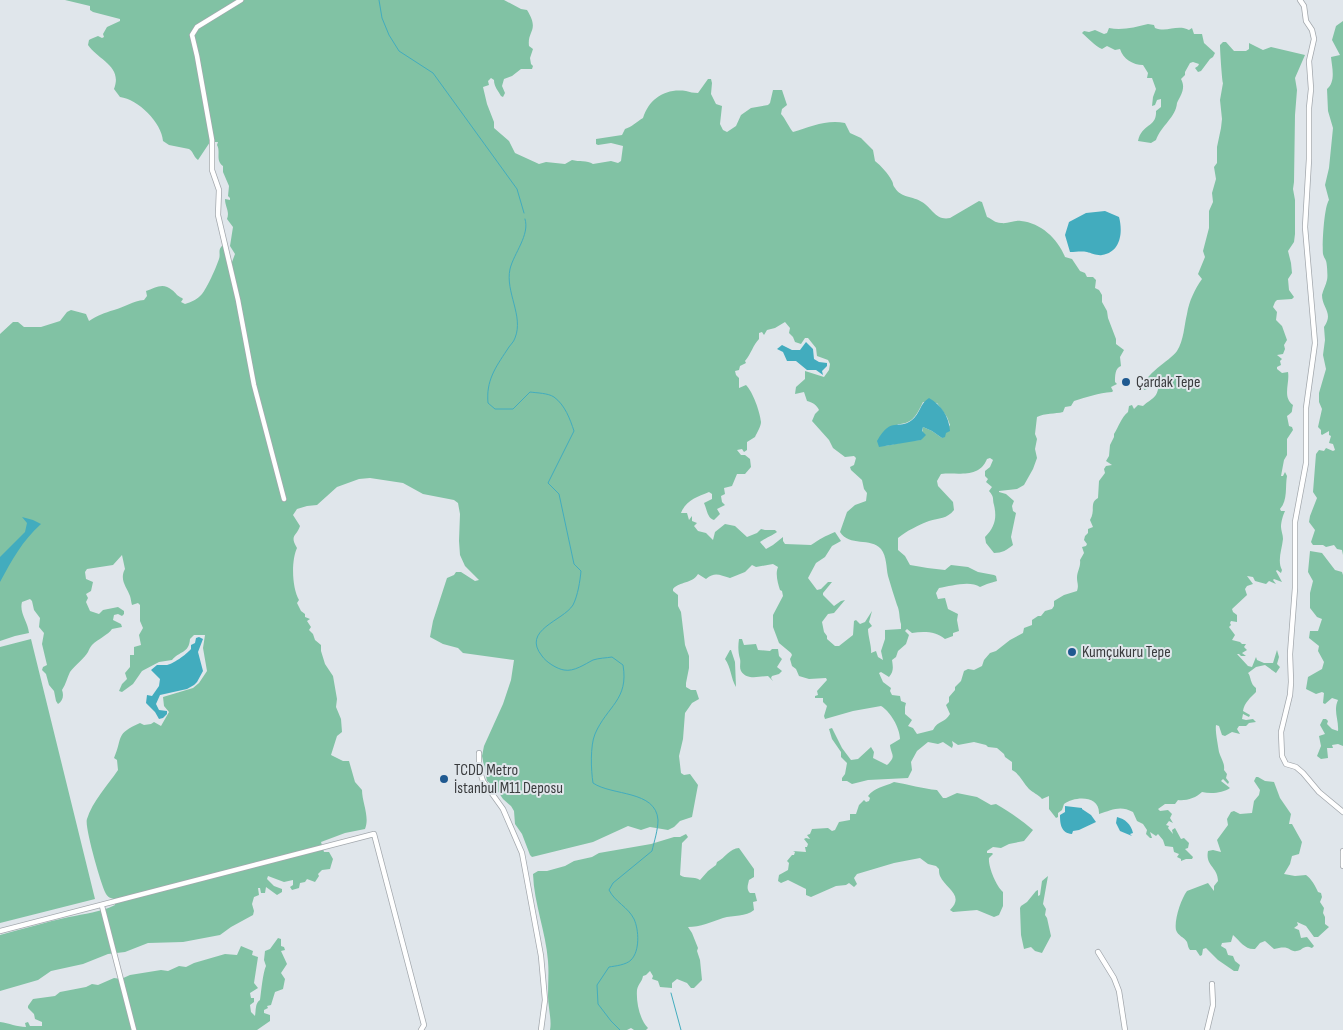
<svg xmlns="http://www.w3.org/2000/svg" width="1343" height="1030" font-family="'Sofia Sans Condensed',sans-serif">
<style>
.green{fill:#81c2a4;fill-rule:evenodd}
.water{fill:#42acbe}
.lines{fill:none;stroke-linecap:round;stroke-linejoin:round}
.stream{stroke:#42acbe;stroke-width:1}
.minor-casing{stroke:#a3a8ad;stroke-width:6}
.minor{stroke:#fff;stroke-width:4.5}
.poi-dot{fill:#1f5990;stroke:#e0e6eb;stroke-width:2}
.labels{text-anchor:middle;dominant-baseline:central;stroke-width:4;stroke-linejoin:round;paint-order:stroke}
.poi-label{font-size:16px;fill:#3a3c3e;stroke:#e0e6eb;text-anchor:start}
</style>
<rect width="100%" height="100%" fill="#e0e6eb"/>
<!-- green -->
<path class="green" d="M65,0H504L521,9L527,10C540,31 527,30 529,46L533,49L530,58L531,64L533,66L532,69H521L512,76L504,79L502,86L505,93L503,97L501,96C498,90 494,87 494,80L491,78L488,81L489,85L483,87L487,104L494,122V128L509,141L515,153L539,164L546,162L565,164L572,160C579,162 587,160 593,164L611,161L618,163L621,161L623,146L611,143L598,145L596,144V139L622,135L625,129C632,127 636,122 643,118C649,99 665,88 686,91C690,92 693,93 698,93L708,79H711L712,83L711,94L716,104L722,106L720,124L723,130L727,132L736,126L741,115L751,108L768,105L770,103L773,90H782L787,105L782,109L781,114C785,118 790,129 793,132C810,127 827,119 845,123L850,133L861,138L873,150L875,161C881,166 888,173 892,181C894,185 892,184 895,188C901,198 913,196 922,202C932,208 936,221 950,218L979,201L982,202L987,217C992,219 995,223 1001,223C1008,224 1015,220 1021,221C1041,223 1058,239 1065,257L1072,259L1080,271L1085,273L1087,277H1093L1096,280L1095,288L1099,290L1102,295V302L1107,311L1108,318L1116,339V344L1124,350L1120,357L1121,366C1115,368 1115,376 1115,382L1117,384L1111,387L1113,391L1112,392C1098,393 1087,397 1074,401L1071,406L1065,407L1063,412C1055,414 1045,413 1037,417L1035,434L1037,439L1035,449L1037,458L1033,469L1024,485L1017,489L999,491V492L1006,494L1014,501L1012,506L1013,511L1016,513L1011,537L1013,545C1007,550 1002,553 994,553L986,543L985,537C995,527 997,518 994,505C992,498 995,498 989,491L992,487L986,482L988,479L985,476V471L990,467L993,460L990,458L987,459C979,479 958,472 941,474L937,481L938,486L953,502L954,510C947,519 939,518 929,521C919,525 906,531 898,538V550L905,556L910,565C922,567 933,569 945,570L951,565L968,567L978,572L994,575L996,576L997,581L987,584L980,587C970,580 951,586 939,588L936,593L938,599L945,598L948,609L958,614L957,620L959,631L953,633V636L945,639C936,631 923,631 912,633L907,629L905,631L909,635L906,644L898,651L896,657L892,660C893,667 894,671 889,677L881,672L879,673L883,682L891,688L890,691L892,695L900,696L901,701L906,703L905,707V714L912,720L908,726L913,728L917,734L933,730C938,720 945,723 950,714L946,705L949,702V697L955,690V687L961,681L964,671L968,669L974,670L982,666L984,660L990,653L996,651L1010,640L1023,633L1024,628L1032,625V620L1038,616H1041L1045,611L1052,609L1054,606V601L1064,595L1077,591C1079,585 1077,583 1077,578C1077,571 1081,567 1080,560L1084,553L1082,547L1086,546L1087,544L1084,540L1085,536L1088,533V529L1093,527L1090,520C1096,510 1089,503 1098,498L1099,481L1105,473L1104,469L1106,466L1112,465L1106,461L1109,456L1110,445L1114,437V434C1119,426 1121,418 1128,412L1129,406L1132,405L1134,409L1138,405L1143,406C1153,397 1157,399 1159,384L1155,383L1150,388L1144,390C1140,376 1169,362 1177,351C1184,340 1184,326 1187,314C1189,301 1195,289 1202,279L1198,274L1205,257L1203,251L1209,228V211L1213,202L1212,193L1216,179L1214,167L1217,163V147L1221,128L1222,119L1220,100L1223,83C1222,80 1220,51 1220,45L1223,42H1226L1234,51H1246L1249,49V43L1263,50L1271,47L1305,55L1295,78L1297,90L1295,115L1294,182L1293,189L1295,200V234L1294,242L1288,251L1291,263L1292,273L1288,279L1289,290L1294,297L1292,299L1277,300L1275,302L1273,307L1277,312L1276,320L1282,326L1287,340L1284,345L1285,349L1283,354L1277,355L1282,359L1280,361L1281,365L1277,367V369L1282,373L1288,372C1290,383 1282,397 1293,405C1291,413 1294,411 1287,416L1289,426L1292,427L1293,430L1287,439V455L1284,460L1281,476H1283L1285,472L1287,476C1285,486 1288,500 1280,509L1281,511H1285C1283,515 1281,522 1281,527C1281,530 1283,535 1283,539C1282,549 1277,561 1282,570L1281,573L1277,570L1276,571L1282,582L1274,579L1273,580L1276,584L1269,581L1266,584L1255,581L1253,577L1247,576L1253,584L1247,586L1245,589L1247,595L1232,609L1233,612L1237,615V622L1231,621L1230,623L1231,625L1229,627L1235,635L1232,640L1240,642L1242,644H1246L1244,647L1247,650L1242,653L1246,656H1241L1239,654H1237L1248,666L1252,667L1256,657L1257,660L1264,663H1273L1277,650L1279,657L1277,664L1280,667L1276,673L1265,665L1256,667L1248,673C1251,676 1250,684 1256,688V692C1251,697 1244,703 1243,711L1250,715L1249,717L1243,714L1242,719L1246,720L1253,719L1256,722L1249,723L1246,726H1239L1237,729L1240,734L1232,732L1225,736L1222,735L1219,726L1216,725C1215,731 1218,745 1219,752C1221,759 1225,763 1224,770L1227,774L1226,778L1229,782L1228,784L1223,779L1221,781L1230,788C1223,793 1211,794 1202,792C1196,798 1186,801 1178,800L1175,804H1165L1158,809L1160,811L1168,810L1172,814L1170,818L1173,823L1169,821L1166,825L1169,826L1168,828L1173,834L1172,830L1175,828L1181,839L1184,838L1189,843L1188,848L1185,849L1193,857L1192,859H1186L1181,861V859L1177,857L1179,854L1174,852L1173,847L1165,846L1163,840L1158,834L1156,836L1150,832L1152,838H1150L1146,834L1147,830L1143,824L1137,821L1133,812C1120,805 1112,810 1099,814C1100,795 1075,796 1064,804L1062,810L1058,813V817L1056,818L1049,809V796L1042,799C1038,794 1033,793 1029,789C1023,783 1020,774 1012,770V762L1005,757L1004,754L997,748L988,747L986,745L974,742L958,745L952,741L953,745L952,748L943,742L938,744L928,742L917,751L911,762L912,770L908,778L868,780L852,784L847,781H842V778L845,774L847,763L841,757V752L832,739L829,729L832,728L842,748L851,760L858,759L871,747L874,752L873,758L887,765C897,756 891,755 890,745L900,739C900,728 890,711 881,706L853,711L825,719L824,716L827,706L823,702V698H815V696L818,695L817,691L827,680L826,678L809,679L799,676L796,669L792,666L790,659L792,655L791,653L779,643L773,627V615L783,596L782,591L780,590C778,584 775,574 778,567L773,564L756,567L752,565L745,572L730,578C720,576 716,571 706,579L698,574C692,584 680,581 673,589V591L678,595V606L681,612L685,645L689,656V668L686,683V687L691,690H696L699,699L692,703L685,713L683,739L679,756L681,773L684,775L690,774L698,785L692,817L680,821L674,827L668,830L650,827L641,830L628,826L593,842L532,857L530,855L522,834L515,824L514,811L511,806L503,799L495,787L487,781L482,756L484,746L503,704L511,680L514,660L463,653L458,648L443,644L430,637L433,621L447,578L454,575L456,572H461L475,581L479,580L465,566L460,555L459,541L460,514L458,503L454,500L423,494L403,483L370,478L359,479L337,487L317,505L307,506L297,509L293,515L300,526C297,536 289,535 297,548C291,561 292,588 299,600L297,603L301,611L305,614V617L310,619L307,621L311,627L309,630L313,634L315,640L321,645V651L325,664L333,676L337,699L336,707L341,719L342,732L337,736L331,755L343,761H349L355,782L362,790C362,802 370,817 365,829L345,833L321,842L324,852H329L333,859L330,869L322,870L318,874L319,876L315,882L307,879L305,882L300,883L299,888L292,890L290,887L293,885V880L284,882L268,876L267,879L274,886L282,889V892L277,895L266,887L265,893H261L260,888H258L259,895L254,897L252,904L254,911L253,915L231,927L220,935L183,942L148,943L125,952L108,954L83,964L51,971L38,980L0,991V935C23,929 46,922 69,917C84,914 101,912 115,905L114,899C109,898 107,896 105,892C101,884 84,826 87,819C92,802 108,785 118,770L117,760L114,758C123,737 115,734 140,723L144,725L151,724L154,722L161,726L169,712L164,706L163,697L193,688L199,683L207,671L203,648L205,635H194L190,639C189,654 179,651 172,660L159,662L142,671L133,684L122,692L119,691L122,684L127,679L125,673L130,667V655H134V647L141,645L139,635L143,628L140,621V605L138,603L132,605C131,602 131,599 130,596C127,587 119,580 125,569L122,555L113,565L87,569L85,572L86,579L93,582L91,591L86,594L88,598L86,602L90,611L99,614L103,610L118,607L124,611V614L122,616L118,614L114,615L113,620L121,624L122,627L112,629C108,635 98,639 92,645C90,647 89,650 88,652C84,659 75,665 70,672C67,678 66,684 62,690C64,695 63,701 58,704L56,701L54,691L49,685L46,674L42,670L43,667L47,665L42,644L44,633L39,627L40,618L34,610L32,601L30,599L22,602C19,613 28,622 29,633L15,636L0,641V334L13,322H18L24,327H41L60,321L67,312L71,310L86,314L89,321C98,315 104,313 114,310C125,307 133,301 144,300L147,296L146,291C155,288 163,282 172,290C176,293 177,296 182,298L183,299L181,302L185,304C191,302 197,300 202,294C207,288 216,268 219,259C221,253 217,250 223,245L230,263L232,262L235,254L230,246L233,227L227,219C230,211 225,207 225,199L230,200V198L228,196L229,186L223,172V166C215,160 221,152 217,145L218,142H210L198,160C193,156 193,151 189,149L169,145L163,141C162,123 138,99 120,97L114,89C123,66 98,60 88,45L89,40C91,39 95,37 98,36L102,38L104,37L103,34L107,27L120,21V19L93,12L90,10V6ZM785,322L790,328L789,333L793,337L795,342L801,344L805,338H808L816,348L817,356L828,360L830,364L829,370L824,377L805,371V379L796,387L795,394L804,392L807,401C812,402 817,405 819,410L815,414L812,421L829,440L833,448L845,457L854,456L856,458L854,465L850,467L851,470L862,480L864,489L867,493L866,501L855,505L847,512L840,532C849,547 871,537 881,549C887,557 886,567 888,576C891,586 894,596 897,605C900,611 899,618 901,624V629L885,630V639L881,651L883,660L878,657L876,651L871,653C872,648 868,636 868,629L872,626L869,622L872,611L865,622L860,624L856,620L854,621L853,635L839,646H835L827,639V636L824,632L822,622L828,614L834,613L845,600L841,601L834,606L823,595V593L832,582H828L821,589L817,590L808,578L816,563L825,557L832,546L841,541L835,532C825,536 820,539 811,545L785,544L783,541V537L773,545L766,549L760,542C764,539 773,535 777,532L775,530H765L761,529L757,533L747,537L735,526L725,524L715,532L713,540L706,533L698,531L694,526L697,523L692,521V516L689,520L687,513H681C686,500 697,497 709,492L712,494V499L704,503C707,509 707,518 714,520L720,514L717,509L725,505L722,502L721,496L725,494L724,488L732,486L737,474H745L751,467L750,459L745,455H741L737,450L742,449L744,452L747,450V442L755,437C757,433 761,426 761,422C760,412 753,392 746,385L739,388V378L736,375L735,371L739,370L740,366L746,363L745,361C751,354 753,345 759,339V333L762,332L764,335L767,330L775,328ZM923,402L937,403L947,417L950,425L942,438L932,431L923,427L921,440C908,440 897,444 884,446L898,424C913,424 917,414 923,402Z
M1343,21V555L1342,550L1337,549L1334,545L1326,547L1323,545H1313L1311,542L1315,530L1309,522L1310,516L1317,498L1313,492L1316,454L1319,450L1324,451L1326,448L1333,451L1335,450L1333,444L1329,443L1331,436L1329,435V431L1322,435L1321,434V430L1318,427L1322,409L1319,402V393L1326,369L1323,355L1325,340L1324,327C1334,313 1322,308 1322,295C1323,290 1326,285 1327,280C1328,277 1327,263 1326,261C1325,258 1324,258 1323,254C1322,245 1324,207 1329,200L1325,185L1329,168L1333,128L1328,111L1327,89C1336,81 1332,68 1331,57L1340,55L1332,40L1336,26Z
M1148,24L1154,25L1155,28C1167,33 1177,24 1189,30L1192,28L1194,34H1202L1204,43L1215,53L1213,57L1210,59L1201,71L1198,72L1195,68L1198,66L1199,64L1193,62L1190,63L1185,72V75L1181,79C1186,88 1181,95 1177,103C1176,117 1161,126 1156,140L1151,143L1138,141C1142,123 1157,128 1156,111L1161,107V99L1157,100L1155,105L1152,106L1153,97L1156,89L1152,78H1147L1148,73L1143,65C1133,65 1123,59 1120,49L1115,50L1107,46L1102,49C1095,46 1088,38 1082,33L1084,31L1089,32L1095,30L1104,34L1107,33L1109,28C1122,31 1135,27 1148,24Z
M1310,551L1322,553L1335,570L1342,572L1343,575V746L1338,744L1332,745L1333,748H1327L1328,758L1321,759L1317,756L1321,746L1319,736L1325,734L1320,725L1323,719H1326L1328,721L1327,724L1332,729L1338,731C1339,720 1333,711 1338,700L1332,698L1325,704L1323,703L1324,693L1322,692L1316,694L1306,689L1308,677L1322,669L1324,662L1318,651L1319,646L1309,638L1310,631H1318L1322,619L1317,617L1310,608V593L1313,581L1308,572Z
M31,639L95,899L0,923V647Z
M739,639H742L744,645L756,644L758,650L770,651L772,649H778L779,656L782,659L777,667L782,671L779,674L772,676L771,678L773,681L768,676C760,676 747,681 741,671C739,667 741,663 740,659C738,652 738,646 739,639Z
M730,650H731L735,662L736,687C731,679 731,667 725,659Z
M1256,777H1258L1265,781L1274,782L1280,798L1291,814L1289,824H1292L1302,842L1299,854L1292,856L1290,864L1284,874L1295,876L1306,875C1311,878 1316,887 1318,892L1321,893L1322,897L1320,902L1324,908L1323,913L1325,917V924L1329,927L1318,937H1314L1306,926L1297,922L1298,925L1294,928L1299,930L1301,938L1307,937L1314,946L1312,948C1303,944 1303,951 1296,951C1293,952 1290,949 1287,948C1283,947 1279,948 1274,949L1265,941L1260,943L1255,949C1245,950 1240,941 1233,935L1231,942L1222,943L1221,946L1226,949L1228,955L1233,956L1235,961L1240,965L1238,971H1234L1218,960L1206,948L1203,949L1202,955L1200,956L1196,950H1190C1188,948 1188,945 1187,942C1184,937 1178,936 1176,930C1174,920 1181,899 1187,891L1208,883L1214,891V886L1218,881C1218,867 1205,866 1208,851L1213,850L1221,852L1217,840L1228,825L1227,819L1231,812L1234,811L1240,814L1252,813L1254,801L1259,795L1260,790L1254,781Z
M894,782C908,784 923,789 937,790L943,798H946L957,793L977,797L991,805L996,804C1010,812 1021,820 1033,830L1024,841L1009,844L1001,848L993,847L987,851V853H992L993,854L989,858C988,866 996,886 1003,892V906L999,915L994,917L977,910L953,912L950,910C965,895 946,889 940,876C939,874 939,871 939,869L936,866L928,864L920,858L894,863L857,874L854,878L857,884L854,887L849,883L846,885L836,886L811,897L806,895V889L788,880L781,883L778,881L779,875L788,870L789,863L787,861L792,855H794L795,852L793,851L806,852L805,847H807L808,844L804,839L806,838L810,839L807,835L810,834L812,829L828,828L832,831L835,830L839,822L850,820V814H856L859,805L864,800L866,802L869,801L870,798L868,796C875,787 884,787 894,782Z
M686,834L688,837L682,843L680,875C685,879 694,876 700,880L708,871L716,865L717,862C725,858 730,848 739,848L754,869V877L749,880C748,885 746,889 750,893H755L757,901L753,902L754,910C746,917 733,915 723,918C712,922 700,927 688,927L692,933L698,948L697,951L700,960L702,980L694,988H691L687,983L677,979L672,983V988L660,987L658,981L652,979L653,976L650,971L646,975L643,976C642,982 638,984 637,990C636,1003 640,1020 648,1028L646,1030H634L631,1028L627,1030H550C552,1020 548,1007 548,996C548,984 549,973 548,961C546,932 534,904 533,874L538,871H547L565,866L574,861L592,857L599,853L651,844L674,837H680Z
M1048,876L1043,904L1046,909L1045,915L1047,918L1051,936L1042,953L1035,951L1031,947L1024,949L1021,935L1020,908L1021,906L1027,902L1036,891L1038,890V896L1040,895L1042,881Z
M278,938L281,939V946L284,947L285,950L281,951L287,964L281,973L285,979L283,989L275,992L271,1005L267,1006L268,1008L264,1010V1013L270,1015V1021L257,1030H0V1022C9,1023 17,1027 26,1027L25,1023L28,1022L30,1026H42V1022L35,1019L34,1014L28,1008V1006L33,999L55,996L60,992L86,987L92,984L98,985L114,978L121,979L130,975L161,970L168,971L179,966L186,967L194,963L225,954L237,955L241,946L253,951L252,955L258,957L254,983L258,988L250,993L251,998H254V1002L250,1005L251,1012L255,1016C256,1010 255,1003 260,1000C261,992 263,972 266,966L264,960L265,951L270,949Z"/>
<!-- water -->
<path class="water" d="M1105,211L1119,217C1123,232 1121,252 1102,255C1098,256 1091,253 1087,252C1081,251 1076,252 1070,252L1065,235L1069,222L1086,213Z
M806,342L813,349L814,359L819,362L827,363V366L822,371L823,375L816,370H807L796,361H787L783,352L777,349L782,345L792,350H800Z
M929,398C941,405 949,416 950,431L946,433L945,437L942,438L932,431L923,427L922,431L926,435L921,440L879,447L877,441C892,415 898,431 912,420C920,414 920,403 929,398Z
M22,517L33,520L41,524C22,541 12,560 0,582V557L25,532L27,523Z
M199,637L203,639L198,652L203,671L197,682L194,685L187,689L160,695L156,704L159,710L167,711V714L163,718L159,719L155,712L146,703L147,695L152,696L159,686L160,679L151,670L157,665C160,665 163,665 166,665C172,665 187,654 191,649V645L195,643L196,638Z
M1065,806L1082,808V809L1091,815L1096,822L1079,830L1073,831L1072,834C1061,833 1060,824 1060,815L1065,812Z
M1117,817C1125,819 1131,824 1133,833L1130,834L1132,836L1120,831L1116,823Z"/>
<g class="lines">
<!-- stream -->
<path class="stream" d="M379,0L382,18L389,35L399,51L433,73L517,189L524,213
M525,219C530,235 514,253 510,269C505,292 524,316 515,338C514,342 509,346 507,350C495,368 486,381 488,403L495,409H513L530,392C537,393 548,393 554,397C565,405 570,419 574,431L548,483L559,494L574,564L581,571C580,581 578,595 573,605C563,621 521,630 542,656C546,662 557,669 564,670C574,672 585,664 593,660C599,658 606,658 612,657L623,665C629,700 607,706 595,734C590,746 591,770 593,783C612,796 656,790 658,820C658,830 654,842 652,851L613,883L609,890C615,902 628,907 634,919C639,930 640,951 631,960C626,965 615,966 609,967L597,985L598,1004L611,1021L620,1030
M671,993L681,1030"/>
<!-- minor casing -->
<g class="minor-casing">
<path id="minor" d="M241,0L197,27L192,35L197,56L212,140V170L219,190L218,215L238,300L254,385L284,499
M1300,0L1304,6L1306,21L1312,30L1314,39L1309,61L1311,89L1309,108V159L1305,227L1315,343L1306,408V463L1295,522V588L1290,654L1291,682L1290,695L1281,732L1282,756L1286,764L1296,767L1303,773L1319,792L1343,812
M479,753V769L483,781L503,809L522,853L541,956L545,1000L541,1030
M1343,851V866
M102,906L134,1030
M0,931L374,834L424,1025L421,1030
M1098,952L1114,978L1119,991L1125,1030
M1207,1030L1213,1005L1212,984"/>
</g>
<!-- minor -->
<use href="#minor" class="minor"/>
</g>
<!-- markers -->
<g class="poi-dot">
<circle cx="1126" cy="382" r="5"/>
<circle cx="1072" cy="652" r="5"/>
<circle cx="444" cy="779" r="5"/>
</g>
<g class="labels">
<!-- poi labels -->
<g class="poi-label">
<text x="1136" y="382">Çardak Tepe</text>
<text x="1082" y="652">Kumçukuru Tepe</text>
<text x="454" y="770">TCDD Metro<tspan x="454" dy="18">İstanbul M11 Deposu</tspan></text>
</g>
</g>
</svg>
